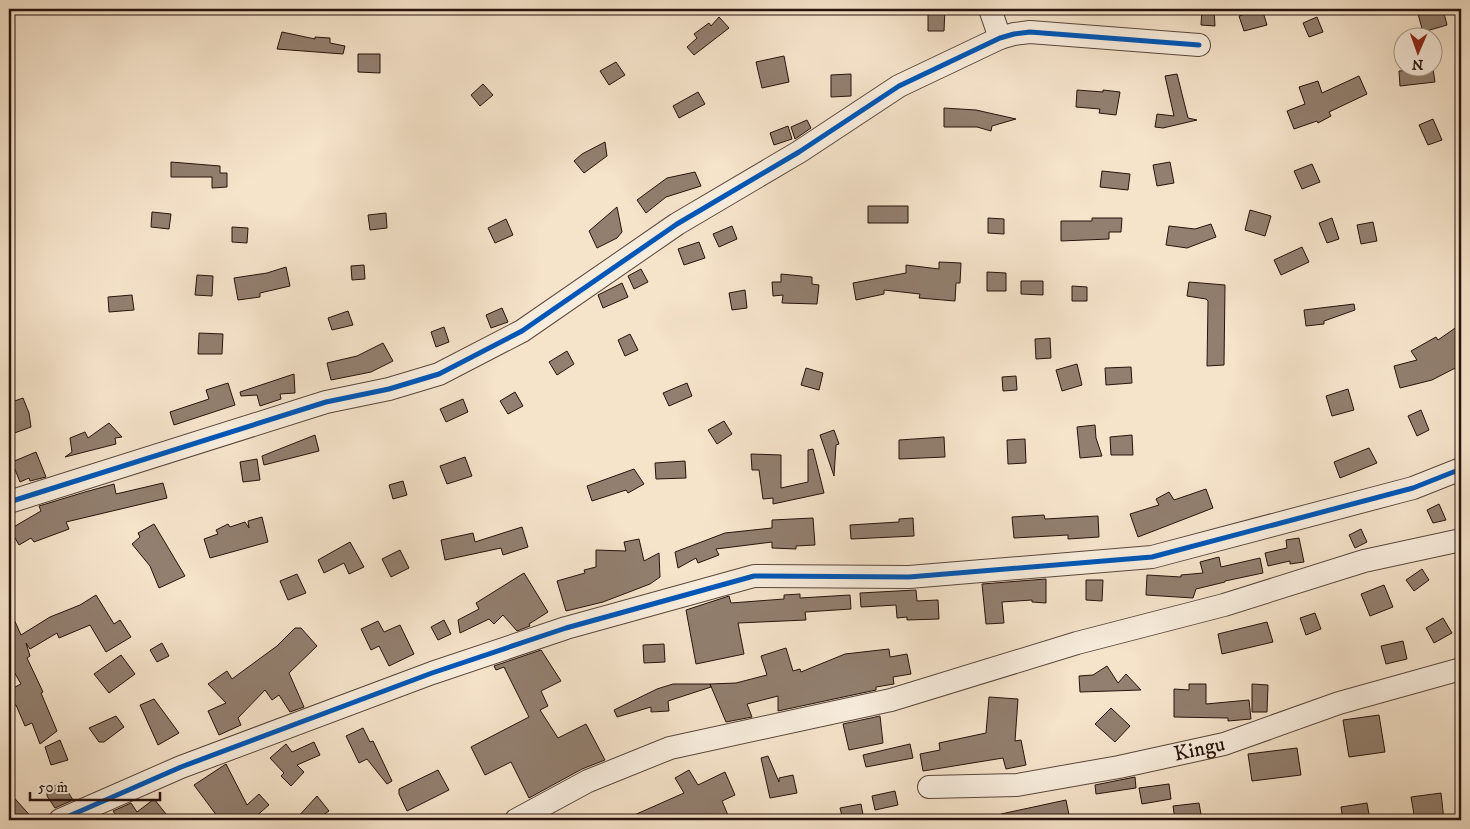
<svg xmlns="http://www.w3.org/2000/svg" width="1470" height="829" font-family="'IM FELL DW Pica',serif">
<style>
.building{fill:#927f6f;stroke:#27130c}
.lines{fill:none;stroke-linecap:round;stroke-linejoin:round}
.minor-casing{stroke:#5a473c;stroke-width:24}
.minor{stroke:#f8eddd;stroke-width:22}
.cycleway-casing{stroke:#f8eddd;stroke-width:8}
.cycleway{stroke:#0057b8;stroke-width:5}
.labels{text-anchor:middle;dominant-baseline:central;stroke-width:4;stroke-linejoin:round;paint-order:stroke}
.street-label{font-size:21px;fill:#27130c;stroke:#f8eddd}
</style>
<rect width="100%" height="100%" fill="#f5e3ca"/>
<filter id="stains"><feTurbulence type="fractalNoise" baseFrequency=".004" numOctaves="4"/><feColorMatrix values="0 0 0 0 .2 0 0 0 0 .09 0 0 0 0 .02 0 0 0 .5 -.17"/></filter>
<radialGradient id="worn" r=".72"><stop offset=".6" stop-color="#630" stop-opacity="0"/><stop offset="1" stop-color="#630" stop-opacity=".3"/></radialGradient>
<!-- building -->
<path class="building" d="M928,9H945L944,31H928Z
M1202,9H1214L1215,26L1201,25Z
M1262,9L1267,25L1244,31L1239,16Z
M1437,9H1443L1447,25L1423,32L1418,14Z
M719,17L729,28L694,55L687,47L697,38L694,34L709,23L711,26Z
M1317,17L1323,32L1309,37L1303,23Z
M282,32L315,39V37L330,38V43L345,46L343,54L277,49Z
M358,54H380V73L358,72Z
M784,56L789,82L762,88L756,62Z
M616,62L625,75L609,85L600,71Z
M1433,69L1435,82L1400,86L1399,71Z
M851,74V96L831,97V75Z
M1177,74L1188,118L1197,120L1163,128L1155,127L1157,114L1174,116L1165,76Z
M1359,76L1367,94L1329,112L1331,116L1318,123L1317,121L1294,129L1287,111L1305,104L1299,87L1318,81L1322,93Z
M483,84L493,95L480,106L471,95Z
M1077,90L1103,92V90L1120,92L1116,115L1099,113L1100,109L1076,107Z
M698,92L705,104L679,118L673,106Z
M944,108L976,110L1016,119L992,126L991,131L977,127H944Z
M1433,119L1442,140L1428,145L1419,125Z
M807,120L811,128L795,139L791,127Z
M788,126L792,139L774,145L770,133Z
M605,142L607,156L584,173L574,161L582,154Z
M171,162L220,166V173H227V187L212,188V177H171Z
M1170,162L1174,183L1157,186L1153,165Z
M1312,164L1320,182L1302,189L1294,171Z
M1102,171L1130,174L1128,190L1100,187Z
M695,172L701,186L666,197L646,213L637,200L667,178Z
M868,206H908V223H868Z
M617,207L622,232L617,238L597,248L589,231Z
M1250,210L1271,216L1265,236L1245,230Z
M152,212L171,214L169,229L151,227Z
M386,213L387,228L370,230L368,215Z
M988,218L1004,219V234L988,233Z
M1092,218H1122L1121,232H1109V239L1061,241V221H1092Z
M1332,218L1339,239L1327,243L1319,223Z
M506,219L513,235L495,243L488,228Z
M1373,222L1377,241L1361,244L1357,225Z
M1211,224L1216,237L1187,248L1166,245L1169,226L1195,229Z
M732,226L737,239L719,247L713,234Z
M232,227L248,228L247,243L232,242Z
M699,242L705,258L684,265L678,249Z
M1302,247L1309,262L1281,275L1274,260Z
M939,262L961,263L960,283H956L955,301L919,298L920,294L884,290V294L856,300L853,283L906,273V265L939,269Z
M364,265L365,279L352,280L351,266Z
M286,267L290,286L260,293V297L238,300L234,278L267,273Z
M641,269L648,282L634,289L628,276Z
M987,272L1006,273V291H987Z
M781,274L812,277V284L819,285L817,304L782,303L783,295L773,296L772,282H781Z
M197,275L213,276L212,296L195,295Z
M1021,281H1043V295L1021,294Z
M1189,282L1225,285L1224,365L1207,366L1208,301L1206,299L1187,296Z
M622,283L628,297L603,308L598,295Z
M1072,286L1087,287V301H1072Z
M745,290L747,308L732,310L729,293Z
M132,295L134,310L109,312L108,297Z
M1354,304L1355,310L1324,321V324L1306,326L1304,310Z
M502,308L508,322L491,328L486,315Z
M348,311L353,325L332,330L328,318Z
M1461,324V365L1432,380L1400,388L1394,366L1417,360L1411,351L1436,337L1438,340Z
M444,327L449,342L436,347L431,332Z
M199,333L223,334L222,354H198Z
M630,334L638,350L625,356L618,340Z
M1050,338L1051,358L1036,359L1035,339Z
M383,343L393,361L371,372L331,380L327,363L357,356Z
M567,351L574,364L557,375L549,362Z
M1077,364L1082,385L1062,391L1056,370Z
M1131,367L1132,383L1106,385L1105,368Z
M806,368L823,373L819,390L801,385Z
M294,374L295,393L280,394L281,399L260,406L257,395L241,396L240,392Z
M1016,376L1017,390L1003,391L1002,377Z
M228,383L235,405L174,425L170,412L209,399L206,390Z
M687,383L692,396L669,406L663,393Z
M1348,389L1354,410L1332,416L1326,396Z
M515,392L523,406L508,414L500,401Z
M23,398L29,413L31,427L9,435V403Z
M463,399L468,412L446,422L440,409Z
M1421,410L1429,430L1417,436L1408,416Z
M724,421L732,434L717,444L708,430Z
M109,423L122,437L115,438L116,444L65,457L72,452L70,438L85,432L88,438Z
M1095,425L1096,438L1102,456L1080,458L1077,427Z
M834,430L839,444L836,445L834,476L820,435Z
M315,435L319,451L264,465L262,456Z
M1132,435L1133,455H1111L1110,437Z
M944,437L945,457L899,459V440Z
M1025,439L1026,463L1008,464L1007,440Z
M1369,448L1377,463L1340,478L1334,462Z
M813,449L824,493L773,504V498L763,499L759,470H752L751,454L781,455V488L808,482V450Z
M36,452L46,477L30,481L29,478L20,482L12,462Z
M465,457L472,476L447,484L440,466Z
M257,459L260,480L243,482L240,462Z
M685,461L686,478L656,479L655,463Z
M634,469L644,484L628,493L626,490L592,501L587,486Z
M403,481L407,495L393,499L389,485Z
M163,483L167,498L66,522L69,529L34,542L31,538L19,545L10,529L41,511L39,506L85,492L114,484L116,494Z
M1206,489L1213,508L1138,537L1130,514L1159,505L1156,499L1169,492L1174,500Z
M1439,504L1446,520L1433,523L1427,510Z
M1044,515L1045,519L1098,516L1099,537L1068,539V535L1014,538L1012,517Z
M262,517L268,542L210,558L204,539L218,534L216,530L228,524L230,527L245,522L249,528L248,521Z
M813,518L815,545L796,546V549L772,548V542L716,549L719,555L698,563L696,558L678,568L675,552L725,533L772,528V520Z
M913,518L914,536L851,539L850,525L899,522V519Z
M154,524L185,576L159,588L150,566L132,544L140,537L138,533Z
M522,527L528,547L503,555L501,548L445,560L441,540L473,533L475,542Z
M1361,529L1367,542L1355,548L1349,535Z
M1299,538L1304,562L1290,564V561L1268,566L1265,553L1287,548L1286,540Z
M639,539L644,561L659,553L660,577L650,584L603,602L566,611L557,581L585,573L584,570L596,567V550L626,551L624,542Z
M350,542L364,567L349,574L344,563L324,573L318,560Z
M400,550L409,568L391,577L382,559Z
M1219,557L1221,567L1260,558L1263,573L1225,581V582L1196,589L1193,598L1146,595L1147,575L1181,577V575L1203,573L1200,562Z
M1422,569L1429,580L1414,591L1406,580Z
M524,573L548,612L529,624L530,626L517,631L503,615L494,624L489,619L460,633L458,620L479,609L476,603Z
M297,574L306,593L288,600L280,581Z
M1046,579V603L1032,602V600L1002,602L1004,623L986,624L982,584Z
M1086,580H1103L1102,601L1086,600Z
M1384,585L1393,607L1370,616L1361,594Z
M916,590L917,601L938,600L939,619L907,620V617L897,618L896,605L861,607L860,593Z
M800,594V598L850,595L851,609L805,612L806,620L738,623L744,654L696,664L686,610L729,596L731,603L784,599V595Z
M96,595L114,624L120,620L131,637L106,652L90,625L59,638L57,633L30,649L26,643L30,656L27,658L43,692L41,693L57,731L40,744L32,723L25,726L16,705L13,706L9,697V690L21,684L9,663V608L21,635L50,617L80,605Z
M1315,613L1321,629L1306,635L1300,618Z
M1443,618L1452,633L1434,643L1426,628Z
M444,620L451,634L438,640L431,627Z
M378,621L384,632L400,625L414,654L389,666L379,646L371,650L361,629Z
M1267,622L1273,642L1222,654L1218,634Z
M295,628H301L317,646L289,673L304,707L290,712L279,695L272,700L265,690L238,718L241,725L219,735L208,711L226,703L208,684L227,671L232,679L277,646Z
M1403,641L1407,659L1386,664L1381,646Z
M162,643L169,656L157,662L150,650Z
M664,644L665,662L644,663L643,645Z
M786,648L793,671L800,669L801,672L845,654L889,649L890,657L907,654L911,674L893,677L894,684L876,687V690L778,711V696L747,704L752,717L726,722L710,684L736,683L767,675L761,656Z
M541,650L561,681L541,691L548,706L540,710L558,738L586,724L605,760L582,769L529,798L511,762L485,775L471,747L529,717L504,667L496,670L494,666Z
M121,655L135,674L109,693L94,674Z
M1107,666L1118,683L1126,674L1141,690L1080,692L1079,676L1093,675Z
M673,684H710L711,687L668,701L669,711L651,712V707L617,717L614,710L657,689Z
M1189,684H1206V704L1249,700L1251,719L1228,721V718L1174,717V689L1189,690Z
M1252,684L1268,685L1267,712H1252Z
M989,697L1018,699L1015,741L1021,740L1026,765L1006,769L1003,758L923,771L920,754L940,750L939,743L986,733Z
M154,699L179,733L158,745L140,705Z
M1111,708L1130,726L1115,742L1095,724Z
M1379,715L1385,752L1349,757L1343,720Z
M116,716L124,727L104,742H99L89,728Z
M880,716L883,743L849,750L843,724Z
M363,728L370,742L373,741L392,781L387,784L367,759L359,763L346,736Z
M60,740L68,760L51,765L45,747Z
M314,742L320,755L297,765L304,772L291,786L281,776L284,773L270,758L286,744L292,752Z
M910,744L913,758L866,767L863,755Z
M1297,748L1301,775L1252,781L1248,754Z
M768,756L779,782V778L793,775L797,793L770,798L761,758Z
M226,764L247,805L259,794L269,805L254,818L255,820H220L194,785Z
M438,770L449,790L407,811L399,794V789Z
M689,770L698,785L725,772L735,795L722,801L730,820H623L684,793L675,778Z
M1135,777L1136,788L1096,794L1095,785Z
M62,782L73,800L55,808L47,796V790Z
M1169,784L1171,799L1142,804L1139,788Z
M895,791L898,805L875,810L872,796Z
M9,792L34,820H9Z
M1441,793L1444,820H1415L1411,797Z
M317,796L329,811L316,820H295Z
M154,799L166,814L158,820H119L113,811L131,803L137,812Z
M1066,800L1070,820H1001V814Z
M1199,803L1202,820H1175L1173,806Z
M1367,803L1370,820H1343L1341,807Z
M861,804L864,820H843L840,808Z"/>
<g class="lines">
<!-- minor casing -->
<g class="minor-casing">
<g id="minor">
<path d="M990,9L1000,38"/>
<path d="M9,502L326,402L389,389L439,374L522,331L677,224L799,152L899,86L1000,38L1014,34L1030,32L1199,45"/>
<path id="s1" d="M929,787L1017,785L1119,767L1224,744L1339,703L1461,669"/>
<path d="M60,820L181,767L432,673L566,628L754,576L909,577L1152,557L1413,488L1461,469"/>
<path d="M516,820L588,781L670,748L891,700L1077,643L1224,605L1364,561L1461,540"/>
</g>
</g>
<!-- minor -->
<use href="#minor" class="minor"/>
<!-- cycleway casing -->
<g class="cycleway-casing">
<path id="cycleway" d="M9,502L326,402L389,389L439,374L522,331L677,224L799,152L899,86L1000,38L1014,34L1030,32L1199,45
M60,820L181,767L432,673L566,628L754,576L909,577L1152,557L1413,488L1461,469"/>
</g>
<!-- cycleway -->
<use href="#cycleway" class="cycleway"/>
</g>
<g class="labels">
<!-- street labels -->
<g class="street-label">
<text stroke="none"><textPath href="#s1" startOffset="274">Kingu</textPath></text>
</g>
</g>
<!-- margin -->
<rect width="1470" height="829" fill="none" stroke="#f5e3ca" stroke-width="30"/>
<rect x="10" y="10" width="1450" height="809" fill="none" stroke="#27130c" stroke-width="2.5"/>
<rect x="15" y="15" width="1440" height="799" fill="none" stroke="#27130c"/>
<!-- north arrow -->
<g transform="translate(1418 52) rotate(182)"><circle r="24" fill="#f8eddd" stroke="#a49689"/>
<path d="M0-4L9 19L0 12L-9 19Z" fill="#8f2418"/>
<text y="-8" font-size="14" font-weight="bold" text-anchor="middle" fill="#27130c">N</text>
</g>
<!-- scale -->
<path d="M30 792v8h130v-8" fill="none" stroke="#27130c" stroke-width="2.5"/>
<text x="38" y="792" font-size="15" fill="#27130c" stroke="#f8eddd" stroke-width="4" paint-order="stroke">50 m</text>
<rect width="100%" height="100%" filter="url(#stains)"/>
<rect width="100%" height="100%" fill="url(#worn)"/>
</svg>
